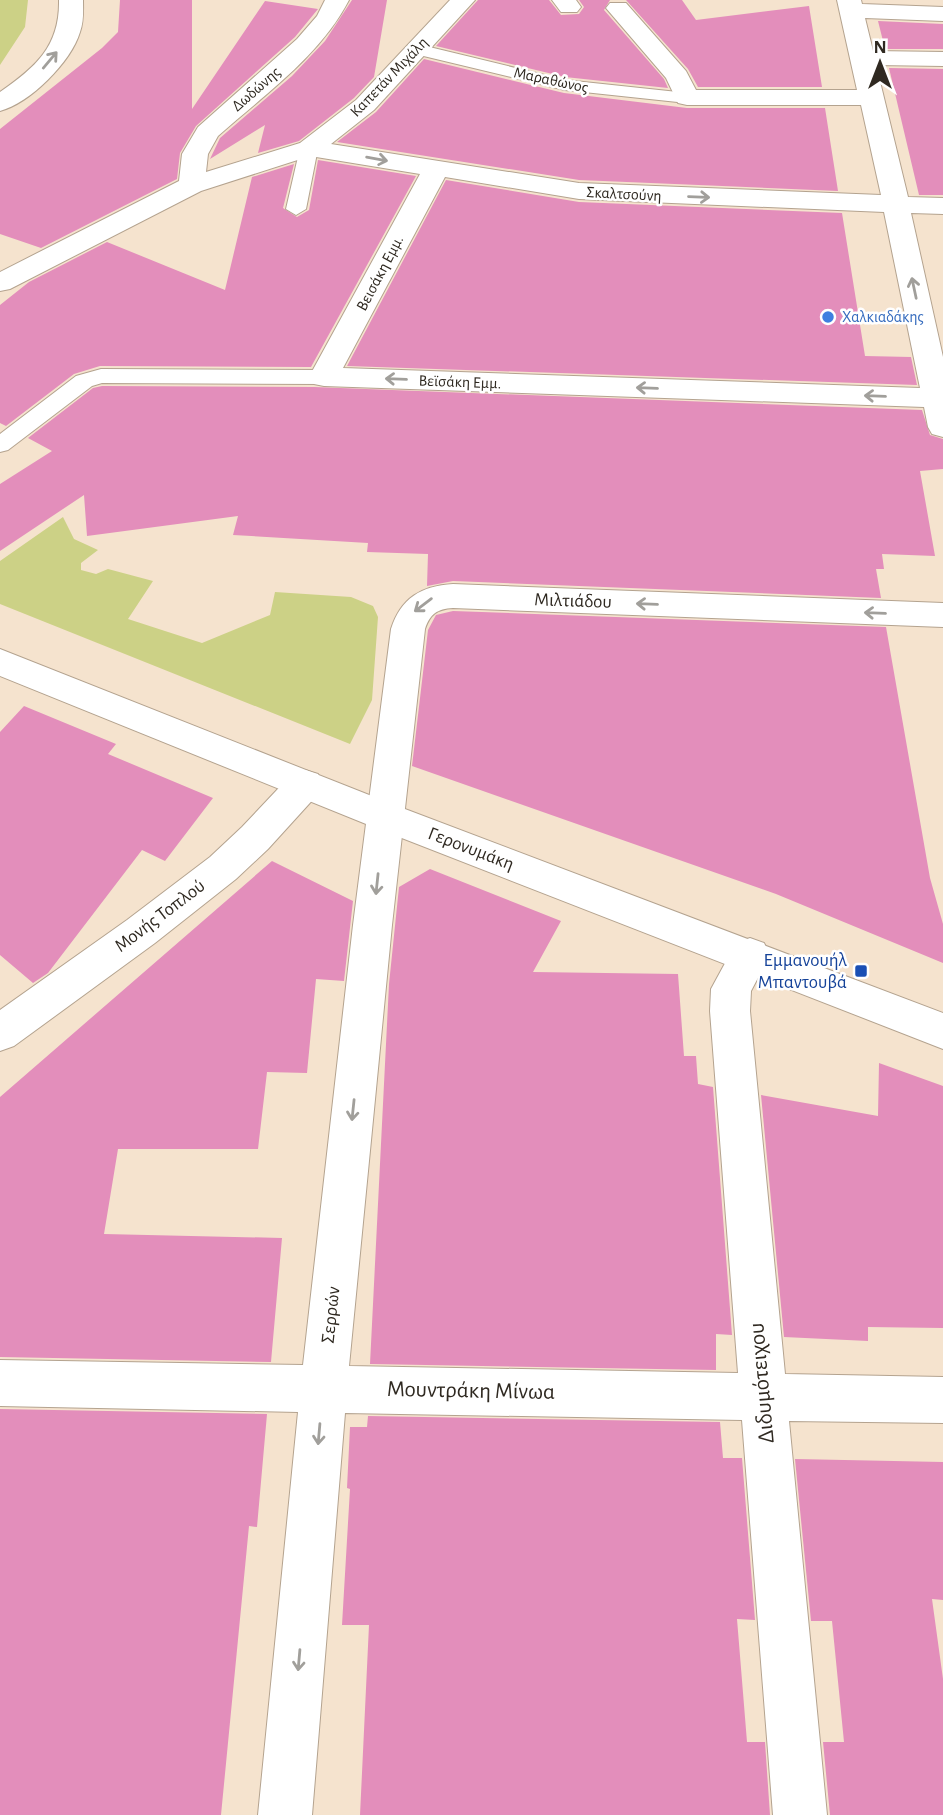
<svg xmlns="http://www.w3.org/2000/svg" width="943" height="1815" font-family="'Alegreya Sans',sans-serif">
<style>
.green{fill:#ccd186}
.building{fill:#e38ebb}
.lines{fill:none;stroke-linecap:round;stroke-linejoin:round}
.service-casing{stroke:#b4a38f;stroke-width:2}
.minor-casing{stroke:#b4a38f;stroke-width:2}
.tertiary-casing{stroke:#b4a38f;stroke-width:2}
.service{fill:#fff;fill-rule:evenodd}
.minor{fill:#fff;fill-rule:evenodd}
.tertiary{fill:#fff;fill-rule:evenodd}
.oneway{stroke:#a19f9b}
.shop-dot{fill:#3f7fe0;stroke:#fff;stroke-width:2.5}
.transit-dot{fill:#1a4fb4;stroke:#fff;stroke-width:2.5}
.labels{text-anchor:middle;dominant-baseline:central;stroke-width:5;stroke-linejoin:round;paint-order:stroke}
.far-street-label{font-size:16px;fill:#2f2921;stroke:#fff}
.far-shop-label{font-size:16px;fill:#366cbe;stroke:#fff;text-anchor:start}
.street-label{font-size:19px;fill:#2f2921;stroke:#fff}
.transit-label{font-size:19px;fill:#164399;stroke:#fff;text-anchor:end}
.near-street-label{font-size:23px;fill:#2f2921;stroke:#fff}
</style>
<rect width="100%" height="100%" fill="#f5e3ce"/>
<!-- green -->
<path class="green" d="M0,0H28L25,27L0,65Z
M63,517L74,539L98,550L81,563V570L96,574L108,569L153,581L128,619L202,643L270,615L275,592L351,597L373,606L378,617L372,700L350,744L0,604V561Z"/>
<!-- building -->
<path class="building" d="M120,0H192V109L265,1L318,9L295,37L196,126L180,153L177,179L41,248L0,234V129L102,48L118,32Z
M352,0H387L374,77L354,98L299,141L258,153L265,125L210,159L220,138L292,76L325,41Z
M478,0H549L561,15L579,14L584,7L579,0H682L696,20L809,6L822,87H698L688,69L626,0H610L604,10L664,79L668,88L565,77L436,46Z
M878,21L943,24V49H885Z
M424,59L564,93L687,108H825L838,191L579,180L337,142L376,112Z
M889,68L943,69V195H919Z
M318,160L416,176L311,367L100,366L74,374L6,426L0,423V305L29,282L107,242L225,290L252,177L294,164L283,208L297,217L309,210Z
M446,180L579,202L842,213L865,356L911,357L917,385L347,366Z
M102,386L314,387L922,410L930,435L943,439V469L920,471L935,556L882,554L884,569H876L881,598L453,581L427,586L428,554L367,552L368,543L233,535L238,516L87,536L84,495L0,551V484L52,451L28,438L93,388Z
M453,611L886,627L930,878L943,924V963L776,894L412,766L428,630L436,615Z
M24,706L116,744L108,754L213,798L165,861L142,850L48,973L33,983L0,955V732Z
M272,861L353,901L344,981L316,979L307,1073L267,1072L258,1149H118L104,1234L282,1238L271,1362L0,1357V1097Z
M430,869L561,921L533,972L678,974L684,1056H696L698,1084L713,1087L732,1335L716,1334V1370L370,1364L389,984L399,887Z
M879,1063L943,1086V1328L868,1327V1341L784,1337L761,1095L878,1116Z
M0,1409L267,1414L257,1527L249,1526L221,1815H0Z
M368,1416L720,1422L723,1458H742L755,1620L737,1619L747,1742H765L770,1815H360L369,1625H342L350,1489L347,1488L350,1427H367Z
M795,1459L943,1462V1600L932,1599L943,1679V1815H830L823,1742H844L832,1621H811Z"/>
<g class="lines">
<!-- service casing -->
<g class="service-casing">
<path id="service" d="M417,44L565,80L687,93L696,98L687,103L565,90L411,53L408,49Z
M309,142L318,148L306,209L296,215L286,209L300,148Z
M101,369L324,370L332,372L335,377L332,382L324,384L102,383L92,386L8,450L0,452V434L76,376Z"/>
</g>
<!-- minor casing -->
<g class="minor-casing">
<path id="minor" d="M59,0H83C83,11 84,21 80,32C71,62 30,103 0,111V92C36,67 60,46 59,0Z
M325,0H349C320,56 264,95 218,136L208,154L206,172L300,143L356,100L450,0H475L374,110L331,144L579,183L881,195L861,105H687L678,103L666,78L606,8L610,3H626L686,71L696,90H857L837,0H861L862,4L943,7V21L865,18L873,51L943,52V66L876,65L908,197L943,198V214L911,213L943,357V437L932,434L928,427L924,407L324,386L314,384L309,377L420,174L310,156L201,191L10,289L0,291V272L179,181L182,154L198,127L297,39L317,16ZM445,177L579,199L884,212L920,388L343,368Z
M552,0H576L581,7L577,12H561Z
M453,584L943,603V627L453,608C437,609 430,614 425,629L392,925L349,1366L738,1373L710,1011L711,989L736,943L750,938L764,943L770,955L751,991L750,1011L785,1374L943,1377V1423L789,1421L827,1815H773L742,1420L345,1413L312,1815H258L298,1412L0,1406V1360L303,1365L353,925L391,629C401,598 421,586 453,584Z
M305,770L318,774L323,784L318,794L268,849L236,879L155,943L14,1046L0,1051V1010L127,920L210,857L242,827L292,774Z"/>
</g>
<!-- tertiary casing -->
<g class="tertiary-casing">
<path id="tertiary" d="M0,649L397,806L943,1013V1049L371,826L0,676Z"/>
</g>
<!-- service -->
<use href="#service" class="service"/>
<!-- minor -->
<use href="#minor" class="minor"/>
<!-- tertiary -->
<use href="#tertiary" class="tertiary"/>
</g>
<!-- one-way arrows -->
<defs><path id="oneway-shaft" d="M-6 0H5M1.5-3L5.5 0L1.5 3" fill="none" stroke-width="1.6" stroke-linecap="round" stroke-linejoin="round" transform="scale(1.75)"/></defs>
<g class="oneway">
<use href="#oneway-shaft" transform="translate(50 60) rotate(-50)"/>
<use href="#oneway-shaft" transform="translate(377 159) rotate(10)"/>
<use href="#oneway-shaft" transform="translate(699 197) rotate(2)"/>
<use href="#oneway-shaft" transform="translate(914 288) rotate(-102)"/>
<use href="#oneway-shaft" transform="translate(396 379) rotate(-178)"/>
<use href="#oneway-shaft" transform="translate(647 388) rotate(-178)"/>
<use href="#oneway-shaft" transform="translate(875 396) rotate(-178)"/>
<use href="#oneway-shaft" transform="translate(647 604) rotate(-178)"/>
<use href="#oneway-shaft" transform="translate(423 605) rotate(143)"/>
<use href="#oneway-shaft" transform="translate(875 613) rotate(-178)"/>
<use href="#oneway-shaft" transform="translate(377 884) rotate(96)"/>
<use href="#oneway-shaft" transform="translate(353 1110) rotate(96)"/>
<use href="#oneway-shaft" transform="translate(319 1434) rotate(95)"/>
<use href="#oneway-shaft" transform="translate(299 1660) rotate(95)"/>
</g>
<!-- markers -->
<circle class="shop-dot" cx="828" cy="317" r="7"/>
<rect class="transit-dot" x="854" y="964" width="14" height="14" rx="3.5"/>
<g class="labels">
<!-- far-street labels -->
<g class="far-street-label">
<text transform="translate(389 77) rotate(-46)">Καπετάν Μιχάλη</text>
<text transform="translate(551 80) rotate(12)">Μαραθώνος</text>
<text transform="translate(256 89) rotate(-41)">Δωδώνης</text>
<text transform="translate(624 194) rotate(3)">Σκαλτσούνη</text>
<text transform="translate(380 273) rotate(-62)">Βεισάκη Εμμ.</text>
<text transform="translate(460 382) rotate(2)">Βεϊσάκη Εμμ.</text>
</g>
<!-- far-shop labels -->
<g class="far-shop-label">
<text x="842" y="317">Χαλκιαδάκης</text>
</g>
<!-- street labels -->
<g class="street-label">
<text transform="translate(573 601) rotate(2)">Μιλτιάδου</text>
<text transform="translate(471 849) rotate(21)">Γερονυμάκη</text>
<text transform="translate(160 916) rotate(-37)">Μονής Τοπλού</text>
<text transform="translate(331 1315) rotate(-84)">Σερρών</text>
</g>
<!-- transit labels -->
<g class="transit-label">
<text x="847" y="960">Εμμανουήλ<tspan x="847" dy="22">Μπαντουβά</tspan></text>
</g>
<!-- near-street labels -->
<g class="near-street-label">
<text transform="translate(762 1383) rotate(-95)">Διδυμότειχου</text>
<text transform="translate(471 1391) rotate(1)">Μουντράκη Μίνωα</text>
</g>
</g>
<!-- north arrow -->
<g transform="translate(880 63)" stroke="#ffffff" stroke-width="5" paint-order="stroke">
<path d="M0-5L12 26L0 18L-12 26Z" fill="#2f2921"/>
<text y="-10" font-size="19" font-weight="bold" text-anchor="middle" fill="#2f2921">N</text>
</g>
</svg>
